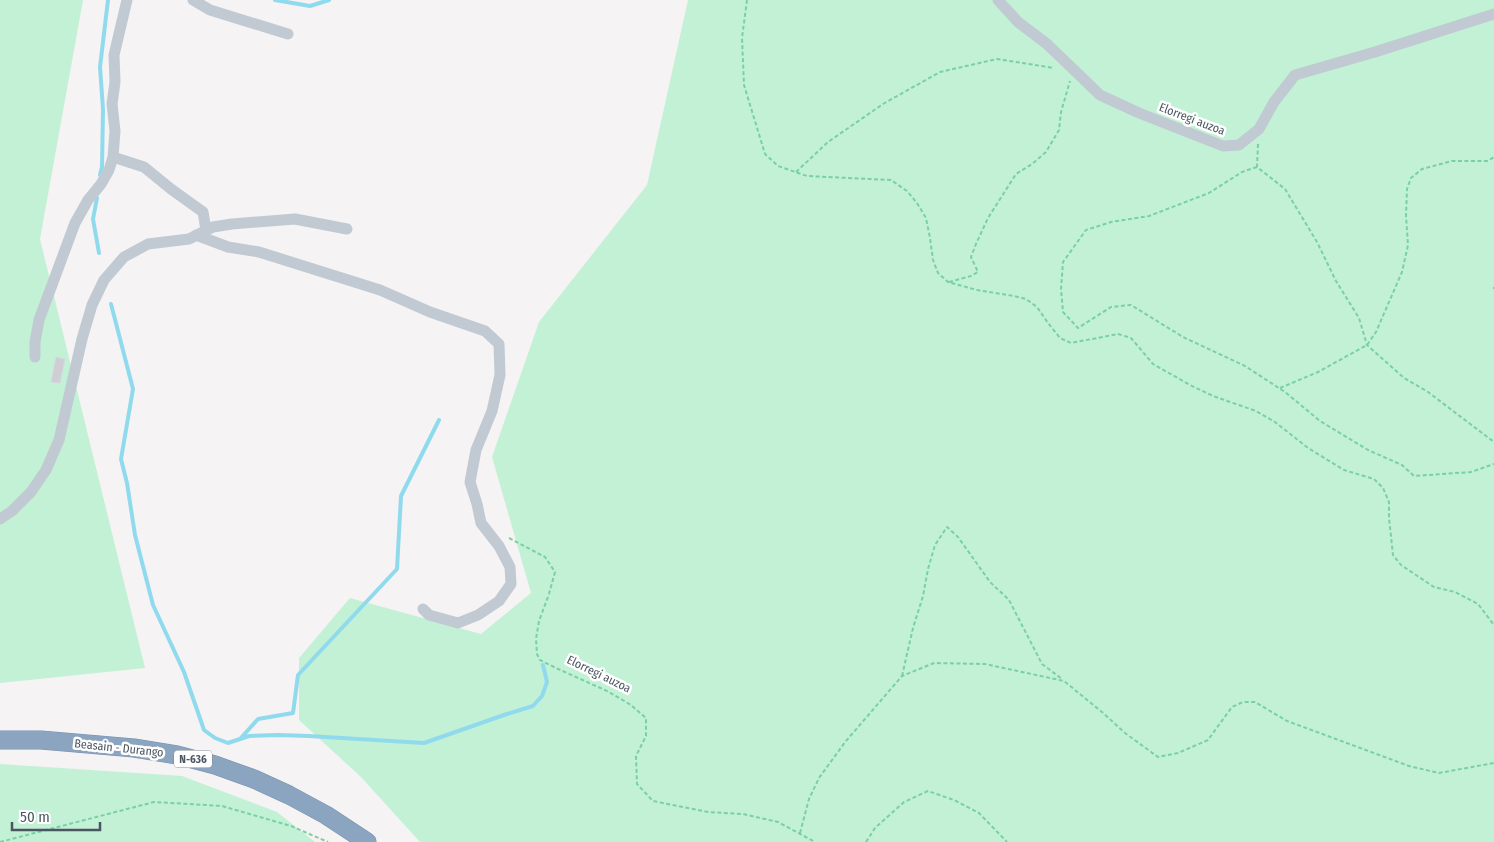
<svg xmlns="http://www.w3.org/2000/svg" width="1494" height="842" font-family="'Fira Sans Condensed',sans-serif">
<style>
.green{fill:#c3f1d5}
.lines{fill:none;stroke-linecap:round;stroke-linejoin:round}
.stream{stroke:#90daee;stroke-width:4}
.building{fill:#cdcfd5;stroke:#d7d9de}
.highway-casing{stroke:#7690ad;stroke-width:19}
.path{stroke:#7ad0a6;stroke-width:2;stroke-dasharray:4 2.5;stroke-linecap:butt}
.minor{stroke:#c1cad2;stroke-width:11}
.highway{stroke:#8ba5c1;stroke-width:18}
.labels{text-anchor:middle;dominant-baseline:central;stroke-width:5;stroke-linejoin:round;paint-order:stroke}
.shield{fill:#fff;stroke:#808990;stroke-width:1}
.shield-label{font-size:11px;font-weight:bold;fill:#4a5661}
.street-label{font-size:12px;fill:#4a5661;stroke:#fff}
</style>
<rect width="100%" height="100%" fill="#f5f3f3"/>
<!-- green -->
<path class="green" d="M0,0H83L40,239L145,668L0,683Z
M688,0H1494V842H420L361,777L299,720V658L350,598L481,634L531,593L492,457L539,322L647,185Z
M0,764L182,776L277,812L315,842H0Z"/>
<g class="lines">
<!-- stream -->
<path class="stream" d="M275,0L310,6L329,0
M100,175L102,167L103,109L100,67L108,0
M97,198L93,219L99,253
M111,304L133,389L121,459L127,483L135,535L153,605L184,672L204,730L215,738L228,743L249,736L278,735L309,736L424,743L504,715L533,706L542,696L547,682L543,665
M240,739L258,719L293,713L298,675L397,569L401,496L439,420"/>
</g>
<!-- building -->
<path class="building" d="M56,357L65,359L60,383L51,382Z"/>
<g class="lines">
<!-- highway casing -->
<g class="highway-casing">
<path id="highway" d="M0,740H41L134,748L177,755L215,765L254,779L289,795L326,815L367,842"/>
</g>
<!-- path -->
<path class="path" d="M747,0L742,38L744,85L765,154L778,166L807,176L891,180L907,191L917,203L926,218L930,238L933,260L938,273L948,282L977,290L1014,296L1026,299L1037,307L1048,323L1060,338L1071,343L1118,334L1131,338L1153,364L1190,385L1213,396L1256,411L1275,422L1308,448L1344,470L1374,479L1383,488L1389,502V518L1393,555L1401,565L1434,587L1455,592L1478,604L1494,625
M1258,144L1257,167L1285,189L1317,242L1336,281L1359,318L1367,345L1404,378L1428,392L1494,442
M1257,167L1242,172L1209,193L1149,216L1111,222L1086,230L1063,262L1061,289L1063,312L1078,328L1111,307L1131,305L1183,337L1245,366L1285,392L1320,421L1368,450L1402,465L1414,476L1471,472L1494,464
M796,172L828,142L883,104L940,72L997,59L1054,68
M949,282L971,276L978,272L971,257L976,244L988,218L1016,174L1032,164L1046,152L1059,130L1061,112L1070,81
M1494,287V289
M1280,388L1318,372L1367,345L1376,332L1402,272L1408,245L1406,216L1407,189L1411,178L1422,169L1452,161H1488L1494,157
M509,538L545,557L555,572L549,594L539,621L536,639L537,654L540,660L556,668L607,691L631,705L646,718V736L636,756L637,784L653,801L708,812L743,814L778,822L815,842
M902,676L913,628L923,596L928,569L935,545L947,527L958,537L990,582L1009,600L1042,664L1062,679
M800,833L809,799L819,778L846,741L902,676L934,663L985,664L1064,681L1102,712L1125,733L1158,757L1178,753L1208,740L1232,707L1243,702H1255L1287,721L1409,766L1439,773L1494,763
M0,842L154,802L222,806L291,826L328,842
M866,842L875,828L904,802L928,791L954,800L979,813L1007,842"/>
<!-- minor -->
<path class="minor" d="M127,0L114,55L115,82L112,104L115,131L113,157L144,167L171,189L203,212L206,230
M193,0L210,10L288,34
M998,0L1018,22L1047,44L1100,95L1139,113L1223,146L1239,145L1259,129L1274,102L1295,75L1375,52L1494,14
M196,235L228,247L259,252L380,290L430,312L485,331L499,344L500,375L492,411L476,450L470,482L477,504L481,523L499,546L510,567L511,584L499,601L478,615L458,623L429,615L423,609
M35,357V342L39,320L75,223L88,200L101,184L109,170L113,157
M0,519L12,511L31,492L46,470L59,440L82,339L92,305L104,280L124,257L148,244L189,239L213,227L232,224L295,219L347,229"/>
<!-- highway -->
<use href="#highway" class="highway"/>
</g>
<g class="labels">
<!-- shield labels -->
<rect class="shield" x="174" y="750.5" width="38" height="17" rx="4"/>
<g class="shield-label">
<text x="193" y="759">N-636</text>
</g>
<!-- street labels -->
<g class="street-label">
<text transform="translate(1192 119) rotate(21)">Elorregi auzoa</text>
<text transform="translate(599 674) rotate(26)">Elorregi auzoa</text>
<text transform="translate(119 748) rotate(6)">Beasain - Durango</text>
</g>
</g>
<!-- scale -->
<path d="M12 822v8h88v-8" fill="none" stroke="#4a5661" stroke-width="2.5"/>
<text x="20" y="822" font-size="15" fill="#4a5661" stroke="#ffffff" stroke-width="4" paint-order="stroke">50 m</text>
</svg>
